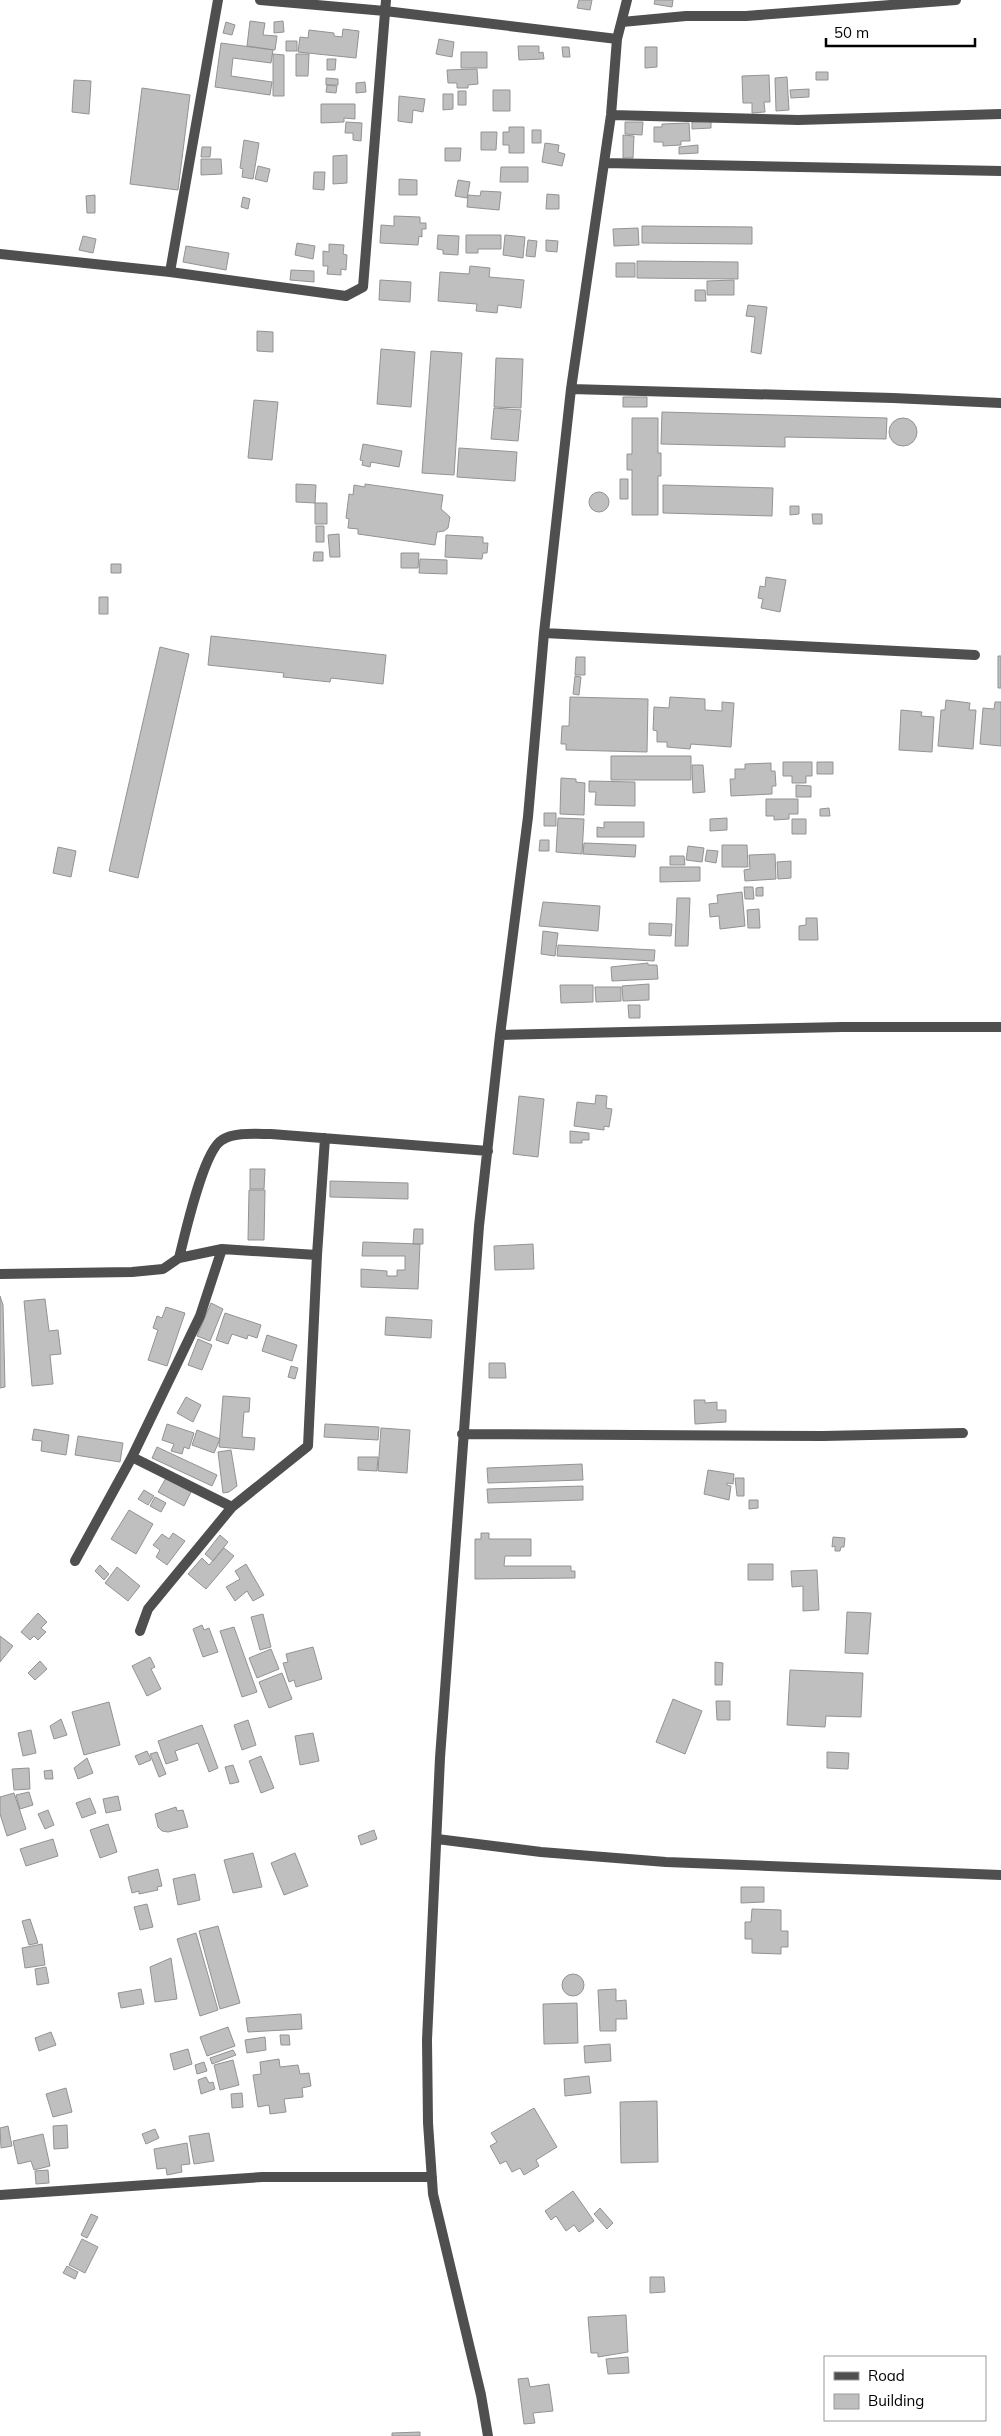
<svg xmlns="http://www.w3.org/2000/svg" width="1001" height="2436" font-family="Mulish,sans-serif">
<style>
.building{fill:#bfbfbf;stroke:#939393}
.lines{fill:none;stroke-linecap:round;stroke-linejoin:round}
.street{stroke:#4f4f4f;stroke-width:10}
</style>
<rect width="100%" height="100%" fill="#fff"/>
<!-- building -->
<path class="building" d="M579,0H592L590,10L577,8Z
M655,0H673L672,7L654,4Z
M250,21L265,23L263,35L277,36L275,50L247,46Z
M283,21L284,32L274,33V22Z
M226,22L235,25L232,35L223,33Z
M343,29L359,31L356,58L298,52L300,37L308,38L309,30L334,33V36L342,37Z
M439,39L454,42L452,57L436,54Z
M286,41H297V51H286Z
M221,43L273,50L271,63L233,58L231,76L272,82L270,95L215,87Z
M518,46H539V53L543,52L544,59L519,60Z
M562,47H569L570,57H563Z
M645,47H657V67L645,68Z
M461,52H487V68H461Z
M273,54L284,55V96H273Z
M296,54H309L308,76H296Z
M327,59H336L335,70H327Z
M477,69L478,84L468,85V88H457V83H448L447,70Z
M816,72H828V80H816Z
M769,75L770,102H764L765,112L752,113V103H743L742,76Z
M787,77L789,110L776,111L775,78Z
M326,78L338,79V85H326Z
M74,80L91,81L89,114L72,112Z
M365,82L366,92L356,93V83Z
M327,85L337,86L336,93L326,92Z
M142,88L190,95L178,190L130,184Z
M809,89V97L791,98L790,90Z
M493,90H510V111H493Z
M458,91H466V105H458Z
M443,94H453V109L443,110Z
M399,96L425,99L423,112L413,110L412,123L398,121Z
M321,104H355V119L344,118V122L321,123Z
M711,121V128L692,129V122Z
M346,122L362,123L361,141L353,140V133H345Z
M625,122H643L642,135L625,134Z
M689,123L690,141H681V145L663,146V142H654V127H662V124Z
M509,127H524V153H509V145H503V132H509Z
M532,130H541V143H532Z
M481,132H497L496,150H481Z
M623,135L634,136L633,158H623Z
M244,140L259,143L253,179L242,177L243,169L240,168Z
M545,143L559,145L558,152L565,154L562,166L542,162Z
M698,145V153L679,154V147Z
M202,147H211L210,157H201Z
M445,148H461L460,161H445Z
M347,155V183L333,184V156Z
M201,159H221L222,174L201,175Z
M258,166L270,169L267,182L255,179Z
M501,167H528V182H500Z
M314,172H325L324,190L313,189Z
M399,179L417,180V195H399Z
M458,180L470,182L467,198L455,196Z
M481,191L501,192L499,210L467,207L468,195L480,196Z
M547,194L559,195V209H546Z
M95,195V213H87L86,196Z
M243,197L250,199L248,209L241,207Z
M394,216L420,217V223H426V229H422V237L419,236L418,245L380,243L381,225L394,226Z
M642,226L752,227V244L642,243Z
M638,228L639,245L614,246L613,229Z
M438,235L459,236L458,255L443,254V250L437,249Z
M466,235H501V249H478V253H466Z
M505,235L525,237L523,258L503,255Z
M83,236L96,239L93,253L79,250Z
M528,240L537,241L535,257L526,256Z
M546,240L558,241L557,252L546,251Z
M297,243L315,246L313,259L295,255Z
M329,244L344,245L343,254L347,255L346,270L341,269V275L327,274L328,266H323V251L329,252Z
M186,246L229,253L226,270L183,262Z
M637,261L738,262V279L637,278Z
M616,263H635V277H616Z
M470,266L490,268L489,277L524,280L521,308L498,305L497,313L476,311L477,304L438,301L440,272L469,274Z
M291,270L314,271V282L290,280Z
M380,280L411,282L410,302L379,300Z
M734,280V295H707V281Z
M695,290H705L706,301H695Z
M748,305L767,307L761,354L751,352L755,317L746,316Z
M257,331L273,332V352L257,351Z
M381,349L415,352L411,407L377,404Z
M431,351L462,353L454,475L422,473Z
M496,358L523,359L521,408L494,407Z
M623,397H647V407H623Z
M254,400L278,402L272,460L248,458Z
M494,408L521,410L518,441L491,439Z
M662,412L887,418L886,439L785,437V447L661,444Z
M889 432a14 14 0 1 1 28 0a14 14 0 1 1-28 0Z
M632,418H658V453H661V476H658V515H632V470H627V454H632Z
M363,444L402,451L399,467L371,462L370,467L362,465L363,461L360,460Z
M459,448L517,452L515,481L457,477Z
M620,479H628V499H620Z
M296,484L316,485L315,503L296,502Z
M365,484L443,495L441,509L450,517L448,528L444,531L437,532L435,545L358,534V529L348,528L349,519L346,518L349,494L353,495L354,485L365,487Z
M663,485L773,488L772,516L663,513Z
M589 502a10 10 0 1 1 20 0a10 10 0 1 1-20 0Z
M315,503H327V524H315Z
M790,506H799V514L790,515Z
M812,514H822V524H813Z
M316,526H324V542H316Z
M339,534L340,557H330L328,535Z
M446,535L483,537V543H488L487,553H483L482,559L445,557Z
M314,552H323V561H313Z
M401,553H419L418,568H401Z
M420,559L447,560V574L419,573Z
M111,564H121V573H111Z
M766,577L786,580L780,612L761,608L763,599L758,598L760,586L765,587Z
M99,597H108V614H99Z
M211,636L386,655L383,684L331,678L330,682L283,677L284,673L208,665Z
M160,647L189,654L138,878L109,871Z
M998,656H1001V688H998Z
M576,657H585V675H575Z
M575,676L581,677L579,695L573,694Z
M570,697L648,699L647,752L566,750V744H561L562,726H569Z
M670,697L705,699V710L722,711V702L734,703L731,747L691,744L690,749L667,747V742H657V731L653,730L654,707L669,708Z
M946,700L970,703L969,710H976L973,749L938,746L941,710H945Z
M995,702H1001V746L980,744L983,708L994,709Z
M901,710L922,712L921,716L934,717L932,752L899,750Z
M611,756H691V780H611Z
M783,762H812V776H806V783H792V776H783Z
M817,762H833V774H817Z
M771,763V771H775L776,786H772V794L731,796L730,779H735V769H745V764Z
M692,765H703L705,792L693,793Z
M561,778L576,779V782L585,783L584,815L560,814Z
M589,781L635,782V806L595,805L596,792H589Z
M796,785L811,786V797H796Z
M766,799H798V814H789V819L774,820V816H766Z
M829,808L830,816H820V809Z
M544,813H556V826H544Z
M558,818L584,819L582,854L556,852Z
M727,818V830L710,831V819Z
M792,819H806V834H792Z
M604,822H644V837H597V827L604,828Z
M540,840H549V851H539Z
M584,843L636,845L635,857L583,854Z
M722,845H747L748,867H722Z
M688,846L704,848L702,862L686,860Z
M58,847L76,851L71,877L53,873Z
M707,850L718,851L716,863L705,861Z
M775,854L776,879L745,881L744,870L750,869L749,855Z
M670,856H684L685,865H670Z
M791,861V878L778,879L777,862Z
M660,867H700V881L660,882Z
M744,887H753L754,899H745Z
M763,887V896H756V888Z
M742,892L745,926L720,929L719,916L710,917L709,904L718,903L717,895Z
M677,898H690L688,946H675Z
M543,902L600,906L598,931L539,926Z
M759,909L760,928H748L747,910Z
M806,918H817L818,940H799V926L806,925Z
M649,923L672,924L671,936L649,935Z
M543,931L558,933L555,956L541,954Z
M558,945L655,950L654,961L557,956Z
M648,963V965H657L658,979L612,981L611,967Z
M649,984V1000L623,1001L622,986Z
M560,985H593V1002L561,1003Z
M595,987H621V1001L596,1002Z
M628,1005H640V1018H629Z
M596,1095L607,1096L606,1108L612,1109L609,1127L604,1126V1130L574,1126L577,1102L595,1104Z
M519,1096L544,1099L538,1157L513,1154Z
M570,1131L589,1133V1140H582V1143H570Z
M250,1169H265L264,1189H250Z
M330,1181L408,1183V1199L330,1197Z
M249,1190H265L264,1240H248Z
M414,1229H423V1244H413Z
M363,1242L420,1244L418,1289L361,1287V1269L387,1271V1276H397V1270H405V1256H362Z
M533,1244L534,1269L495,1270L494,1246Z
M0,1296L3,1305L5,1387L0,1388Z
M45,1299L49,1331L58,1330L61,1354L50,1355L53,1384L32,1386L24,1301Z
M211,1303L223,1309L210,1341L197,1336Z
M166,1307L185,1313L167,1366L148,1360L158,1330L153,1328L157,1316L162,1318Z
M225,1313L261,1325L257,1338L248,1335L247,1339L232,1334L228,1344L216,1340Z
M386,1317L432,1320L431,1338L385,1335Z
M267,1335L297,1345L292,1361L262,1351Z
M198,1339L212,1345L202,1370L188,1365Z
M489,1363H505L506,1378H489Z
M291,1366L298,1368L295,1379L288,1377Z
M223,1396L250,1398L249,1412H244L242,1437L255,1438L254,1450L219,1447Z
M186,1397L201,1405L193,1422L177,1413Z
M694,1400H705V1403L717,1402V1410H726V1422L695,1424Z
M167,1424L194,1433L189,1449L184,1447L182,1454L171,1451L174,1444L162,1440Z
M325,1424L379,1427L378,1440L324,1437Z
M381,1428L410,1430L407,1473L378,1471Z
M34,1429L69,1435L66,1455L41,1451L42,1441L32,1440Z
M197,1430L220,1439L214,1453L192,1445Z
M78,1436L123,1443L120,1462L75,1455Z
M157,1447L217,1475L212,1486L152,1458Z
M231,1450L237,1486L229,1492L223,1493L218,1452Z
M358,1457H378L377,1471L358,1470Z
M582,1464L583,1480L488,1483L487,1468Z
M708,1470L734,1474L733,1484L727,1483V1485L731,1486L729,1500L704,1494Z
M166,1478L191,1492L184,1506L158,1492Z
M735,1478H744V1496H737Z
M583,1486V1500L488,1503L487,1489Z
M144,1490L154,1496L148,1505L138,1499Z
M155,1497L166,1503L161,1512L150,1506Z
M749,1500H758V1508L749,1509Z
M129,1510L153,1524L136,1554L111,1539Z
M173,1533L185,1541L167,1565L156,1557L160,1550L153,1545L162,1534L169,1539Z
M481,1533H489V1539H531V1556H505L504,1566H571V1571H575V1578L475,1579V1539H481Z
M220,1535L228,1542L213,1561L205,1554Z
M833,1537L845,1538L844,1547H841L840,1551H835V1546L832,1547Z
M224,1548L234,1556L206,1589L188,1574L202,1558L209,1565Z
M246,1564L264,1595L253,1601L247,1591L235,1601L226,1587L240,1579L235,1571Z
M748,1564H773V1580H748Z
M100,1565L109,1574L104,1580L95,1571Z
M117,1567L140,1586L128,1601L105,1583Z
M817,1570L819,1610L803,1611V1586L792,1587L791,1571Z
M847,1612L871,1613L868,1654L845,1653Z
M38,1613L47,1622L41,1628L46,1632L38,1640L34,1636L30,1640L21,1632Z
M263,1614L271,1647L260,1650L251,1617Z
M202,1625L204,1630L209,1628L218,1652L203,1657L193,1629Z
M234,1627L257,1692L242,1697L220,1631Z
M0,1636L13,1646L0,1662Z
M313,1647L322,1679L296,1687L294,1680L289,1682L283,1663L288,1662L286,1654Z
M271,1649L279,1669L257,1678L249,1658Z
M150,1657L155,1667L151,1669L161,1689L147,1696L132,1666Z
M40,1661L47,1669L35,1680L28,1673Z
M715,1662L723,1663L722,1685H715Z
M790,1670L863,1673L861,1717L826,1716L825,1727L787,1725Z
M282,1673L292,1699L269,1708L259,1682Z
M673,1699L702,1711L685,1754L656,1742Z
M716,1701H730V1720H717Z
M109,1702L120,1745L84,1755L72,1712Z
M61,1719L67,1735L54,1739L50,1726Z
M248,1720L256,1745L242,1750L234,1725Z
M202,1725L218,1768L209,1772L198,1743L175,1751L178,1760L166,1764L158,1741Z
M31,1730L36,1753L23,1756L18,1733Z
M313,1733L319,1761L300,1765L295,1736Z
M147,1751L151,1760L139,1765L135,1756Z
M157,1752L166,1774L159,1777L150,1754Z
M827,1752L849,1753L848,1769L827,1768Z
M261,1756L274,1788L261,1793L249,1761Z
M87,1758L93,1773L78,1779L74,1768Z
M233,1765L239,1782L230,1784L225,1767Z
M29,1768L30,1789L14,1790L12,1769Z
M52,1770L53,1779H45L44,1771Z
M29,1792L33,1805L20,1809L16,1795Z
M14,1793L26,1829L7,1836L0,1814V1797Z
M118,1796L121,1810L106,1813L103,1799Z
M90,1798L96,1813L82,1818L76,1803Z
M176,1807L177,1811L183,1810L188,1827L168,1832L162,1831L158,1827L155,1814Z
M48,1810L54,1825L45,1829L38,1814Z
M108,1824L117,1852L100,1858L90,1830Z
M374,1830L377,1839L361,1845L358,1836Z
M53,1839L58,1856L26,1866L20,1849Z
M253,1853L262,1887L233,1893L224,1860Z
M295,1853L308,1886L284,1895L271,1863Z
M158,1869L162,1886L157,1887L158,1890L139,1894V1891L132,1893L128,1877Z
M195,1874L200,1900L178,1905L173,1879Z
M741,1887H764V1902L741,1903Z
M147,1904L153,1927L140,1930L134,1907Z
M752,1909L781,1910V1931H788V1947H781V1954L752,1953V1939H745V1922H751Z
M30,1919L38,1943L29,1945L22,1921Z
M218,1926L240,2003L220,2009L199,1931Z
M196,1933L218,2010L200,2016L177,1939Z
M42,1944L45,1965L25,1968L22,1948Z
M171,1958L177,1999L155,2002L150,1967Z
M46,1967L49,1983L37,1985L35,1969Z
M562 1985a11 11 0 1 1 22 0a11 11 0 1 1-22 0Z
M141,1989L144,2004L121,2008L118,1993Z
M616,1989V2001L626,2000L627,2019H616V2031H600L598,1990Z
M577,2003L578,2043L544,2044L543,2004Z
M301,2014L302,2029L248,2032L246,2018Z
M228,2027L235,2046L207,2056L200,2037Z
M51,2032L56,2045L39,2051L35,2038Z
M280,2035H289L290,2045H281Z
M265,2037L266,2050L247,2053L245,2040Z
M610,2044L611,2061L585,2063L584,2046Z
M188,2049L192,2064L174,2070L170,2054Z
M233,2050L236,2055L212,2064L210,2058Z
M279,2059L280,2067L298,2065L300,2074L309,2073L311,2086L302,2088L303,2097L284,2099L286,2112L270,2114L269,2105L258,2107L253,2075L261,2074L260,2062Z
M233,2060L239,2085L220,2090L214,2065Z
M204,2062L207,2071L197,2074L195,2065Z
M589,2076L591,2093L565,2096L564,2079Z
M206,2077L209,2083L213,2082L215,2089L201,2094L198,2080Z
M66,2088L72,2112L53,2117L46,2094Z
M242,2093L243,2107L232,2108L231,2094Z
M657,2101L658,2162L621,2163L620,2102Z
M534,2108L557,2147L536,2160L539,2166L524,2175L520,2168L512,2172L506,2161L500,2164L490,2146L497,2142L491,2133Z
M67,2125L68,2148L54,2149L53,2126Z
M8,2126L12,2146L1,2148L0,2128Z
M155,2129L159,2138L146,2144L142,2134Z
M209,2133L214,2161L194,2164L189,2136Z
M43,2134L50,2166L34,2170L31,2161L18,2164L13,2141Z
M187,2143L190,2164L181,2165L182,2172L167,2175L166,2168L157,2169L154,2149Z
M48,2170L49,2183L36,2184L35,2171Z
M573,2191L594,2221L579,2232L574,2225L566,2231L556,2216L551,2220L545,2211Z
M600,2208L613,2223L607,2229L594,2214Z
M91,2214L98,2217L87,2238L81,2235Z
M82,2239L98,2247L85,2273L69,2265Z
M67,2266L78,2272L75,2279L63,2273Z
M650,2277H664L665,2292L650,2293Z
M626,2315L628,2352L598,2357V2353H591L588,2317Z
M628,2357L629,2373L608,2374L606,2359Z
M528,2378L530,2387L549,2384L553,2411L533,2413L535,2423L524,2424L518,2379Z
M420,2432V2436H392V2433Z"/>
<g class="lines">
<!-- street -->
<path class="street" d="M260,0L385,11L617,39
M622,22L686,16H746L956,0
M611,115L798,120L1001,114
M604,163L1001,171
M0,254L170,272L346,296L363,287L386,0
M170,272L218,0
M571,389L893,398L1001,403
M544,633L975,655
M500,1035L842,1027H1001
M179,1258L222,1249L317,1255
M0,1274L132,1272L163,1269L179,1258C185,1235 203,1151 222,1140C234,1132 256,1134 271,1134L488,1151
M462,1434L823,1436L963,1433
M132,1457L232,1507
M75,1561L132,1457L200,1316L222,1249
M140,1631L148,1609L232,1507L308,1446L317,1255L325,1138
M437,1839L541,1852L666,1862L1001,1875
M0,2195L262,2177H432
M488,2436L481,2395L433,2194L428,2123L427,2040L440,1758L479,1226L500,1035L528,817L544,633L571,389L611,115L617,39L627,0"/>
</g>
<!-- legend -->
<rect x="824" y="2356" width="162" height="65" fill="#ffffff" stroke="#999999"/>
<rect x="834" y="2372" width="25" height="8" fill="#4f4f4f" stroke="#999999"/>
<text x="868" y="2381" font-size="15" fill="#000000">Road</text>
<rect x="834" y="2394" width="25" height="15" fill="#bfbfbf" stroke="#999999"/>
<text x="868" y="2406" font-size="15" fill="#000000">Building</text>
<!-- scale -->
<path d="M826 38v8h149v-8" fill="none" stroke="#000000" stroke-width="2.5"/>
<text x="834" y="38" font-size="15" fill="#000000" stroke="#ffffff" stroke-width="4" paint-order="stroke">50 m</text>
</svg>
